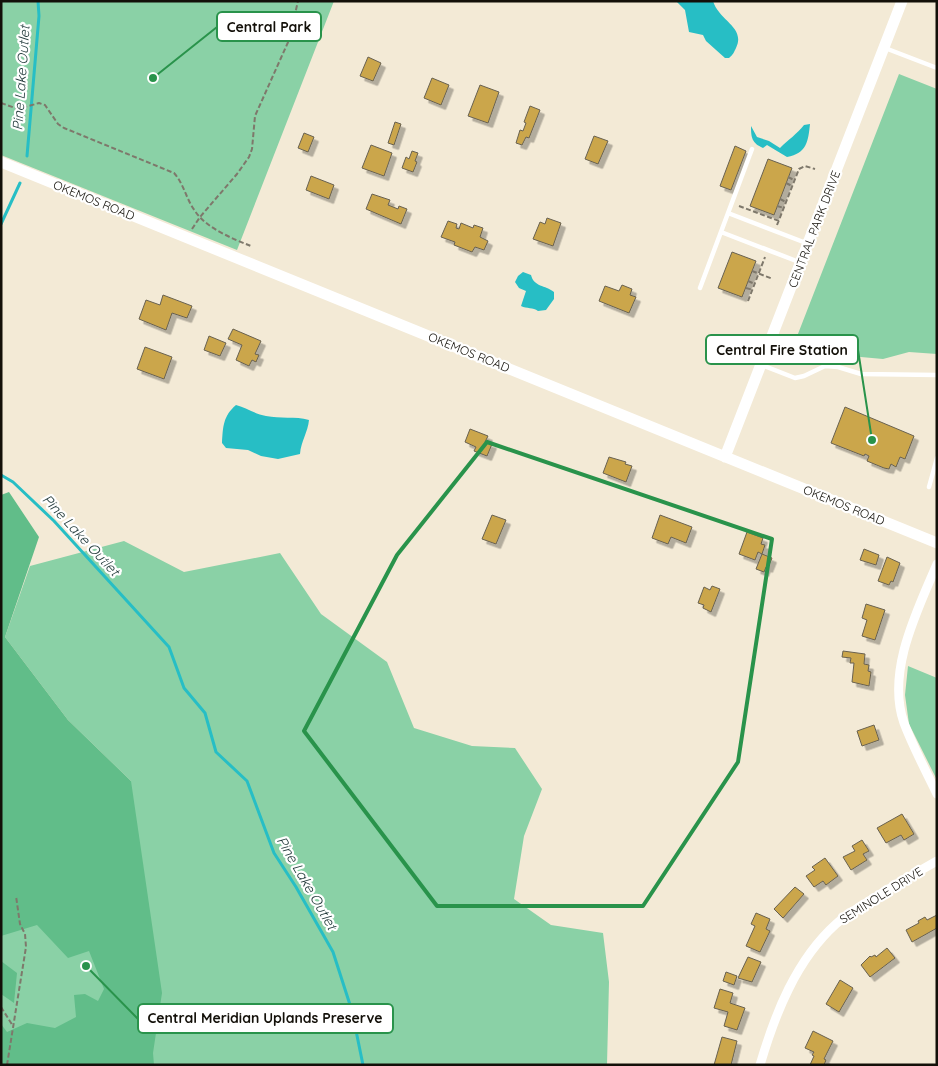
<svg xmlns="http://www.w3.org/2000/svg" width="938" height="1066" font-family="Quicksand,sans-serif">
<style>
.green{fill:#8ad1a6}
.forest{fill:#61bd89}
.water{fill:#27bec5}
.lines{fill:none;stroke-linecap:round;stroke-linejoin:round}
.stream{stroke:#27bec5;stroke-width:3}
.building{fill:#cba64b;stroke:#686150;filter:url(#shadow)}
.path{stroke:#7e786b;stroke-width:2;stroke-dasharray:5 2.5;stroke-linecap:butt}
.service{stroke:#fff;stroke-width:4.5}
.minor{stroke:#fff;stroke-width:9}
.tertiary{stroke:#fff;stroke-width:11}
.marked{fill:none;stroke:#29934b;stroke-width:4;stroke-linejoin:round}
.labels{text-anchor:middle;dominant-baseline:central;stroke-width:4.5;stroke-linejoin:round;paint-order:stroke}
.street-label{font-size:12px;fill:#131009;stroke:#fff}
.water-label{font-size:14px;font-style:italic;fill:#1f3738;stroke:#fff}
.leader{fill:none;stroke:#29934b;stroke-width:2}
.callout-dot{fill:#29934b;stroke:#fff;stroke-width:2}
.callout{fill:#fff;stroke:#29934b;stroke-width:2}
.callout-label{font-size:14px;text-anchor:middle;font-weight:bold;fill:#131009}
</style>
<defs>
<filter id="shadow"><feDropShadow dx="4.5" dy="4.5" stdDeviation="0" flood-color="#0004"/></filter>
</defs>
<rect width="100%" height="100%" fill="#f3ead6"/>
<!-- green -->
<path class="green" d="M1,1H334L237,250L1,155Z
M899,74L937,89V354L909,352L883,359L828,354L808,359L797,360L789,357Z
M124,541L184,572L280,553L321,614L387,662L414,728L472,746L515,748L542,789L524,836L514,899L551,925L603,933L609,982L607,1065H1V896L131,781L68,720L5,637L30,566Z
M908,666L937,678V780L909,724L905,695Z"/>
<!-- forest -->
<path class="forest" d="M9,492L39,537L5,637L68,720L131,781L162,993L153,1053L154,1065H1V1024L7,1032L27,1023L55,1028L76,1017L74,995L85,994L98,1001L104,989L89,951L68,958L37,925L1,936V495Z
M1,961L17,973L14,1003L1,994Z"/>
<!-- water -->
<path class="water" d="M676,1H713C719,21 746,27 736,48C734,52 733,55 729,58H725L706,41L703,35L689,32L685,10Z
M810,124C808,142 807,153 787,157L767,145L763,148C752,143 751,138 751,126L757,137L769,141L780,148C788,140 797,134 804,125Z
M523,272L531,275C534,287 545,285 554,292V299L546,310L538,311C533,307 527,309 521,306L526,291L519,288L515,282L518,276Z
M236,405C247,408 255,414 266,416C280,419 295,416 309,420C308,432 301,441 300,454L278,459L261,456L248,450L226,448L222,443C223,427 223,416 236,405Z"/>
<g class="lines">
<!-- stream -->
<path class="stream" d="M27,156L39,16L38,1
M1,224L20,183
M1,475L13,482L54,521L169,647L184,688L205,713L216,752L247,781L274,853L296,887L333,952L352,1011L363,1065"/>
</g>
<!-- building -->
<path class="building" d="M368,57L381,63L373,81L360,76Z
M432,78L449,85L441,105L424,98Z
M480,85L499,92L488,123L468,116Z
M530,106L540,110L529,138L526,137L522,145L516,143L520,130L523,131L526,123L524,122Z
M395,122L401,124L394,145L388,143Z
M304,133L314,137L308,152L298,148Z
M594,136L608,141L598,164L585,159Z
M371,145L392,153L384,176L362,168Z
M735,146L746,151L731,190L720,186Z
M412,151L418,153L415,161L417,162L413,172L402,168L406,157L409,159Z
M768,159L792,168L774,215L750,206Z
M311,176L334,185L329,199L306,190Z
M372,194L390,200L388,205L398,209L399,206L407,209L401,224L366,209Z
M547,218L561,223L553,246L533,239L540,222L545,224Z
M448,221L457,224L456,228L459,229L461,223L473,228L474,225L483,228L480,237L488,241L484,250L475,247L472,252L454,245L455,242L441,237Z
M732,252L756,261L742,297L718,288Z
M622,285L632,289L630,295L636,297L629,313L599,301L605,286L619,291Z
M163,295L192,306L187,318L172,313L166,330L139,319L146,300L160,305Z
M233,329L261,341L255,354L259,355L256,362L252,360L249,366L236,360L242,345L228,339Z
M209,336L226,343L220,356L204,350Z
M145,347L172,357L164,379L137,369Z
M845,407L914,436L905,459L900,457L896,467L891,464L889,469L884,468L867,461L869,456L865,454L864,456L831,443Z
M470,429L488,436L485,442L492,444L487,456L474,451L476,447L465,442Z
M609,457L626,462L625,464L632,466L626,482L603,473Z
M492,515L506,520L496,544L482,539Z
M660,515L692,527L686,543L671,537L668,544L652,538Z
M747,532L763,538L761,544L765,545L762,554L758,552L755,560L739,554Z
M864,549L879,555L876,565L860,560Z
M762,554L772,558L768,568L766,567L764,572L756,569Z
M887,557L900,563L893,582L891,581L889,585L878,581Z
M712,586L720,589L711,612L703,608L704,605L698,603L704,587L710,590Z
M866,604L885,610L875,640L862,636L867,620L862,618Z
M843,651L865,654L864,664L869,665L868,671L871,672L869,686L852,682L854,663H850L851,658L842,657Z
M874,725L879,740L862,746L857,731Z
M902,814L914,834L904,840L901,835L886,843L877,828Z
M862,840L869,851L863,854L867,860L851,870L843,857L855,851L852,846Z
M825,858L838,876L826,885L823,881L814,887L806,876L815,870L812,867Z
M795,887L804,894L783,918L774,909Z
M756,913L770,919L766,929L770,931L760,952L746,946L755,926L751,924Z
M937,915V928L912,942L906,930L919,923L918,921L925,917L927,920Z
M887,948L895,958L870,977L861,965L870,956L871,957L875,955L876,957Z
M748,957L761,962L752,982L738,978Z
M726,972L737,976L734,985L723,981Z
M840,980L853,988L839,1012L826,1004Z
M720,989L733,993L730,1003L745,1008L737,1030L724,1026L728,1012L714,1008Z
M813,1031L833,1041L824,1059L826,1060L824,1065H810L814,1056L812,1055L814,1052L805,1048Z
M722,1037L737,1041L731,1065H714Z"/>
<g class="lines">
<!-- path -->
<path class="path" d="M1,103L18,109L39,103L45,105L58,124L64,128L174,173C184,184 186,199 195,211C206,228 233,239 251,246
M788,177L794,180
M786,183L792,186
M780,199L786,202
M739,206L779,221
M777,206L784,208
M777,225L799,169L805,166L815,169
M192,229L200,217L237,174L249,157L252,149L255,116L289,40L298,1
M752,271L773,279
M748,281L755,284
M746,288L753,290
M748,301L765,257
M1,1007L13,1026
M7,1065L26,947L25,934L20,924L16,896"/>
<!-- service -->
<path class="service" d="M885,48L937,68
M728,213L806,243
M721,232L799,262
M700,288L752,149
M762,365L795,378L804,376L825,366L838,367L861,374L937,375
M929,487L937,458"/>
<!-- minor -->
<path class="minor" d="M937,564C917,611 886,672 904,723C913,747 926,771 937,794
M760,1065C775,1014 796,960 836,924C847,914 861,906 874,898C895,885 916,873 937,861"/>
<!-- tertiary -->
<path class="tertiary" d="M1,162L937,543
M725,457L902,1"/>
</g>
<!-- marked area -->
<path class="marked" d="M487,442L772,539L738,762L643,906H437L304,731L397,555Z"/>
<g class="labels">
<!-- street labels -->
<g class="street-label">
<text transform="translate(94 200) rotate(22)">OKEMOS ROAD</text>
<text transform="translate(814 229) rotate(-69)">CENTRAL PARK DRIVE</text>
<text transform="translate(469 352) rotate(22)">OKEMOS ROAD</text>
<text transform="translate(844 505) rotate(22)">OKEMOS ROAD</text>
<text transform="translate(881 895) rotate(-32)">SEMINOLE DRIVE</text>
</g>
<!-- water labels -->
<g class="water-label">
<text transform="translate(21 78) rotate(-86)">Pine Lake Outlet</text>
<text transform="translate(81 535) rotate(47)">Pine Lake Outlet</text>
<text transform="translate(307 883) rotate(60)">Pine Lake Outlet</text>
</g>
</g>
<!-- callouts -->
<path class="leader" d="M153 78L217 27M872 440L858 350M86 966L138 1019"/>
<g class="callout-dot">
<circle cx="153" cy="78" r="5"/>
<circle cx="872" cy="440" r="5"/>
<circle cx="86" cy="966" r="5"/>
</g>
<g class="callout">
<rect x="217" y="12" width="104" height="29" rx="5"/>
<rect x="706" y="335" width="152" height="29" rx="5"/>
<rect x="138" y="1004" width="255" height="29" rx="5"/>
</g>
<g class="callout-label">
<text x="269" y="32">Central Park</text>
<text x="782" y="355">Central Fire Station</text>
<text x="265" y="1023">Central Meridian Uplands Preserve</text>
</g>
<!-- border -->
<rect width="938" height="1066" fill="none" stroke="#131009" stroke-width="5"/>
</svg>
